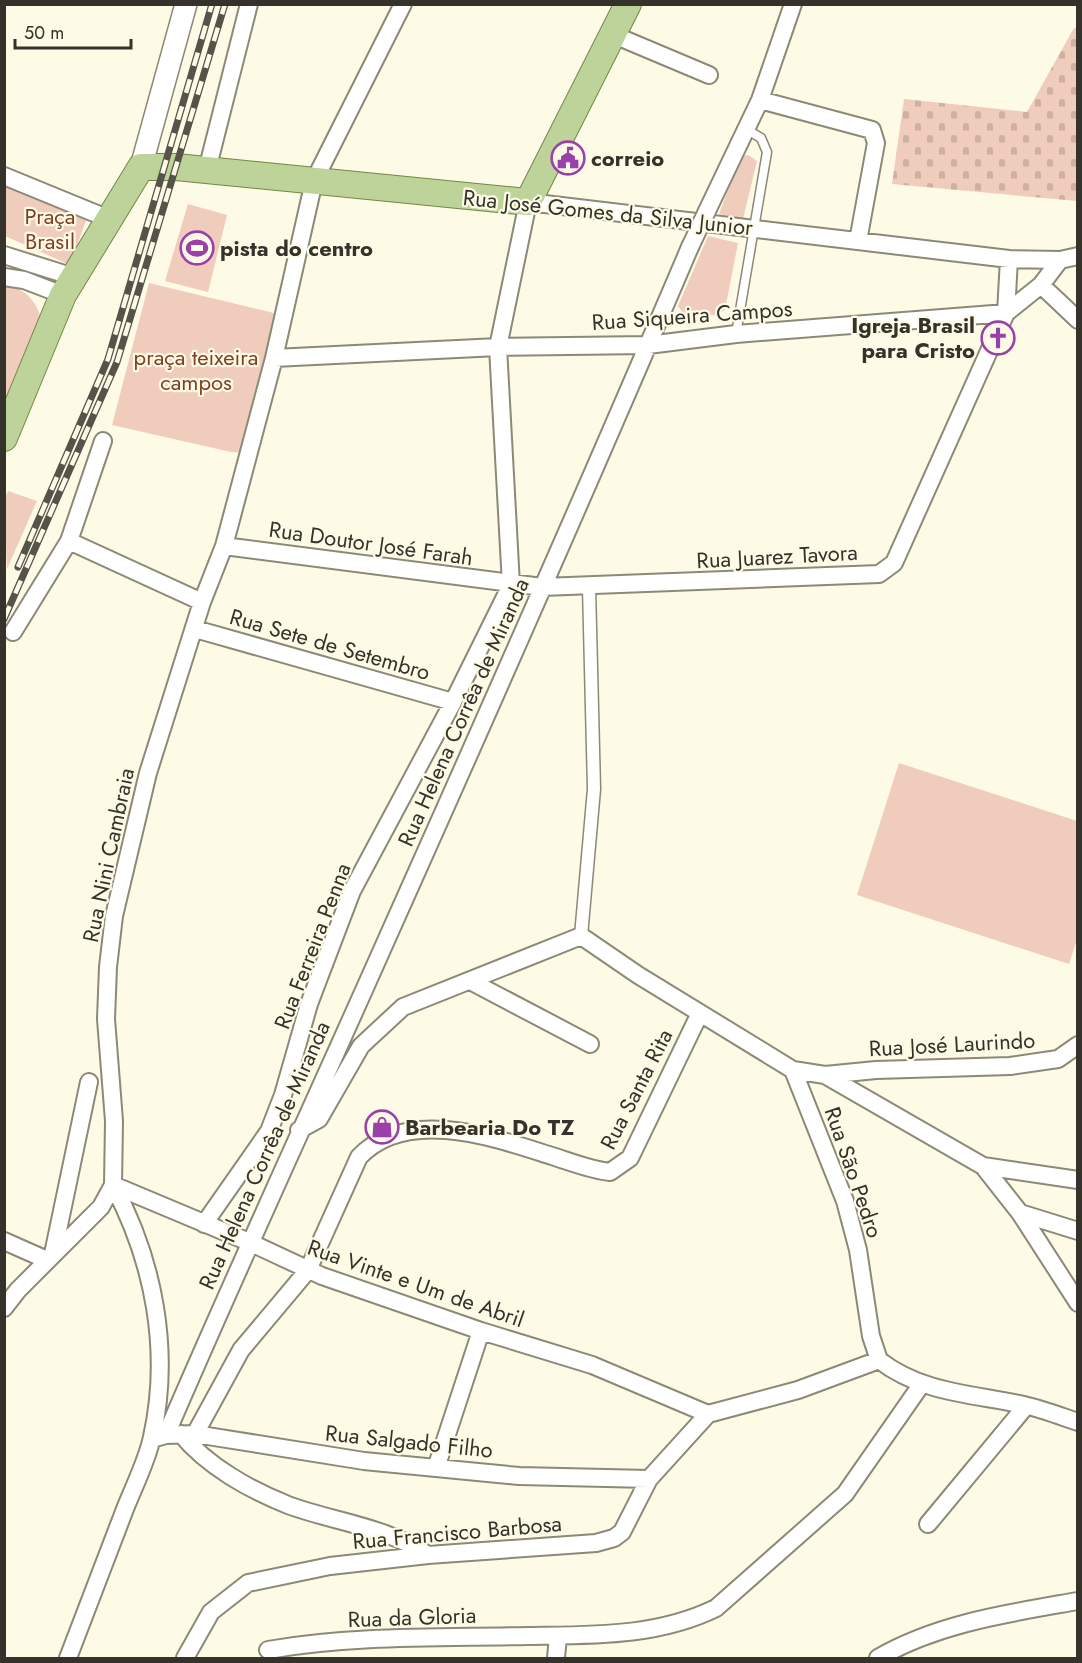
<svg xmlns="http://www.w3.org/2000/svg" width="1082" height="1663" font-family="Jost,sans-serif">
<style>
.cemetery{fill:url(#cemetery-stones)}
.park{fill:#f0ccbd}
.lines{fill:none;stroke-linecap:round;stroke-linejoin:round}
.service-casing{stroke:#8c8977;stroke-width:11}
.pedestrian-casing{stroke:#8c8977;stroke-width:15}
.minor-casing{stroke:#8c8977;stroke-width:20}
.tertiary-casing{stroke:#8c8977;stroke-width:24}
.primary-casing{stroke:#728747;stroke-width:28}
.service{stroke:#fff;stroke-width:8}
.pedestrian{stroke:#fff;stroke-width:12}
.minor{stroke:#fff;stroke-width:16}
.tertiary{stroke:#fff;stroke-width:21}
.primary{stroke:#bed39a;stroke-width:26}
.rail-casing{stroke:#55534a;stroke-width:7}
.rail{stroke:#fdfae6;stroke-width:4.5;stroke-dasharray:14;stroke-linecap:butt}
.minor-bridge-casing{stroke:#8c8977;stroke-width:20;stroke-linecap:butt}
.minor-bridge{stroke:#fff;stroke-width:16}
.labels{text-anchor:middle;dominant-baseline:central;stroke-width:4.5;stroke-linejoin:round;paint-order:stroke}
.poi-label{font-size:22px;font-weight:bold;fill:#34322b;stroke:#fdfae6;text-anchor:start}
.street-label{font-size:22px;fill:#34322b;stroke:#fdfae6}
.park-label{font-size:22px;fill:#7f3f22;stroke:#fdfae6}
</style>
<defs>
<pattern id="cemetery-stones" width="16" height="16" patternUnits="userSpaceOnUse" patternTransform="scale(1.5)"><rect width="16" height="16" fill="#f0ccbd"/><path d="M2 7V4a2 2 0 0 1 4 0v3zM10 15v-3a2 2 0 0 1 4 0v3z" fill="#ceb0a3"/></pattern>
</defs>
<rect width="100%" height="100%" fill="#fdfae6"/>
<!-- cemetery -->
<path class="cemetery" d="M1074,28H1078L1077,201L892,184L904,99L1027,112Z"/>
<!-- park -->
<path class="park" d="M741,156L748,155L757,161L743,219L719,214Z
M4,183L88,215L70,265L5,236Z
M188,204L227,215L208,292L165,281Z
M708,236L738,243L725,310L717,315L685,316L678,306Z
M149,283L278,314L245,453L231,452L112,425Z
M5,286C28,288 37,303 43,324L5,425Z
M8,491L37,501L7,569L4,500Z
M899,763L1077,821V939L1069,964L857,895Z"/>
<g class="lines">
<!-- service casing -->
<g class="service-casing">
<path id="service" d="M736,334L767,152L761,138L746,129"/>
</g>
<!-- pedestrian casing -->
<g class="pedestrian-casing">
<path id="pedestrian" d="M581,936L594,789L589,587"/>
</g>
<!-- minor casing -->
<g class="minor-casing">
<path id="minor" d="M614,35L709,75
M760,100L872,130L876,143L858,241
M207,170L249,4
M4,176L109,219
M707,211L760,100L793,4
M4,255L74,277
M4,277L24,280L63,295
M1041,285L1078,320
M1006,313L1041,285L1060,260
M274,358L498,347L648,345L736,334L1006,313
M69,541L202,602
M224,546L542,587L879,574L894,563L1006,313L1009,259
M195,629L453,702
M13,632L69,541L103,441
M472,982L590,1044
M793,1070L825,1075L983,1166L1020,1213L1078,1303
M825,1075L876,1070L1010,1066L1058,1059L1078,1045
M299,1130L319,1119L361,1046L403,1007L581,936L638,975L793,1070L845,1201L858,1250L871,1336L879,1360
M983,1166L1078,1180
M113,1185L249,1242L322,1276L481,1331L592,1365L708,1414
M1020,1213L1078,1231
M204,1224L269,1131L283,1095L309,1004L352,891L453,702L511,585L498,347L528,202L1009,259L1060,260L1078,256
M4,1241L47,1260
M53,1254L89,1082
M4,1308L18,1290L101,1207L113,1185L114,1121L106,1019L108,967L114,916L148,773L202,602L224,546L274,358L314,181L403,4
M879,1360C921,1393 973,1394 1024,1405C1042,1409 1060,1416 1078,1422
M708,1414L798,1390L879,1360
M181,1434C207,1466 250,1490 288,1505C334,1522 387,1527 428,1555
M195,1434L241,1350L308,1270L359,1157C407,1106 495,1138 552,1156C571,1162 591,1170 610,1172L630,1158L700,1013
M166,1435C238,1267 315,1101 389,934C491,706 592,477 690,247
M152,1439L166,1435L195,1434L364,1461L519,1476L649,1479
M436,1468L481,1331
M928,1524L1026,1406
M268,1650C353,1635 442,1638 528,1636C592,1635 657,1637 716,1608L845,1494L921,1385
M68,1658C87,1609 106,1559 125,1509C134,1486 147,1461 152,1437C171,1351 154,1261 113,1185
M185,1658L211,1612L248,1583L330,1566L428,1555L596,1543L614,1538L622,1532L649,1479L708,1414
M556,1658L558,1636
M878,1658C938,1623 1010,1613 1078,1601"/>
</g>
<!-- tertiary casing -->
<g class="tertiary-casing">
<path id="tertiary" d="M141,167L186,4"/>
</g>
<!-- primary casing -->
<g class="primary-casing">
<path id="primary" d="M4,438L63,295L141,167H176L528,202L628,4"/>
</g>
<!-- service -->
<use href="#service" class="service"/>
<!-- pedestrian -->
<use href="#pedestrian" class="pedestrian"/>
<!-- minor -->
<use href="#minor" class="minor"/>
<!-- tertiary -->
<use href="#tertiary" class="tertiary"/>
<!-- primary -->
<use href="#primary" class="primary"/>
<!-- rail casing -->
<g class="rail-casing">
<path id="rail" d="M18,567L108,359L212,4
M4,619L117,362L225,4"/>
</g>
<!-- rail -->
<use href="#rail" class="rail"/>
<!-- minor-bridge casing -->
<g class="minor-bridge-casing">
<path id="minor-bridge" d="M690,247L707,211"/>
</g>
<!-- minor-bridge -->
<use href="#minor-bridge" class="minor-bridge"/>
</g>
<!-- icons -->
<defs>
<g id="civic-ring" transform="scale(1.725)"><circle r="9.5" fill="#fdfae6" stroke="#9b40aa" stroke-width="1.5"/><path d="M-.6-6.5H3V-4.5H.6V-3L4-1V1h2V6H-6V1h2V-1L-.6-3ZM-1.2 2.5V6h2.4V2.5Z" fill="#9b40aa"/></g>
<g id="stadium-ring" transform="scale(1.725)"><circle r="9.5" fill="#fdfae6" stroke="#9b40aa" stroke-width="1.5"/><path d="M0-5a6.5 5 0 1 0 0 10a6.5 5 0 1 0 0-10ZM-3.5-1.8h7v3.6h-7Z" fill="#9b40aa"/></g>
<g id="church-ring" transform="scale(1.725)"><circle r="9.5" fill="#fdfae6" stroke="#9b40aa" stroke-width="1.5"/><path d="M-1.2-6h2.4v3.5h3.3v2.4h-3.3V6h-2.4V-.1h-3.3v-2.4h3.3Z" fill="#9b40aa"/></g>
<g id="shop-ring" transform="scale(1.725)"><circle r="9.5" fill="#fdfae6" stroke="#9b40aa" stroke-width="1.5"/><path d="M-5-2.5h2.3a2.7 3.5 0 0 1 5.4 0H5L5.5 6h-11ZM-1.5-2.5h3a1.5 2.3 0 0 0-3 0Z" fill="#9b40aa"/></g>
</defs>
<g fill-rule="evenodd">
<use href="#civic-ring" x="568" y="158"/>
<use href="#stadium-ring" x="197" y="248"/>
<use href="#church-ring" x="998" y="338"/>
<use href="#shop-ring" x="382" y="1127"/>
</g>
<g class="labels">
<!-- poi labels -->
<g class="poi-label">
<text x="591" y="158">correio</text>
<text x="220" y="248">pista do centro</text>
<text x="975" y="325" text-anchor="end">Igreja Brasil<tspan x="975" dy="25">para Cristo</tspan></text>
<text x="405" y="1127">Barbearia Do TZ</text>
</g>
<!-- street labels -->
<g class="street-label">
<text transform="translate(608 212) rotate(6)">Rua José Gomes da Silva Junior</text>
<text transform="translate(692 315) rotate(-4)">Rua Siqueira Campos</text>
<text transform="translate(371 543) rotate(8)">Rua Doutor José Farah</text>
<text transform="translate(777 556) rotate(-3)">Rua Juarez Tavora</text>
<text transform="translate(330 644) rotate(16)">Rua Sete de Setembro</text>
<text transform="translate(463 712) rotate(-66)">Rua Helena Corrêa de Miranda</text>
<text transform="translate(108 855) rotate(-78)">Rua Nini Cambraia</text>
<text transform="translate(312 946) rotate(-69)">Rua Ferreira Penna</text>
<text transform="translate(952 1044) rotate(-3)">Rua José Laurindo</text>
<text transform="translate(636 1089) rotate(-63)">Rua Santa Rita</text>
<text transform="translate(264 1155) rotate(-66)">Rua Helena Corrêa de Miranda</text>
<text transform="translate(854 1172) rotate(71)">Rua São Pedro</text>
<text transform="translate(416 1283) rotate(19)">Rua Vinte e Um de Abril</text>
<text transform="translate(409 1441) rotate(6)">Rua Salgado Filho</text>
<text transform="translate(457 1532) rotate(-5)">Rua Francisco Barbosa</text>
<text transform="translate(412 1617) rotate(-2)">Rua da Gloria</text>
</g>
<!-- park labels -->
<g class="park-label">
<text x="50" y="216">Praça<tspan x="50" dy="25">Brasil</tspan></text>
<text x="196" y="357">praça teixeira<tspan x="196" dy="25">campos</tspan></text>
</g>
</g>
<!-- border -->
<rect width="1082" height="1663" fill="none" stroke="#34322b" stroke-width="12"/>
<!-- scale -->
<path d="M15 39v9h116v-9" fill="none" stroke="#34322b" stroke-width="3"/>
<text x="24" y="39" font-size="18" fill="#34322b" stroke="#fdfae6" stroke-width="4.5" paint-order="stroke">50 m</text>
</svg>
